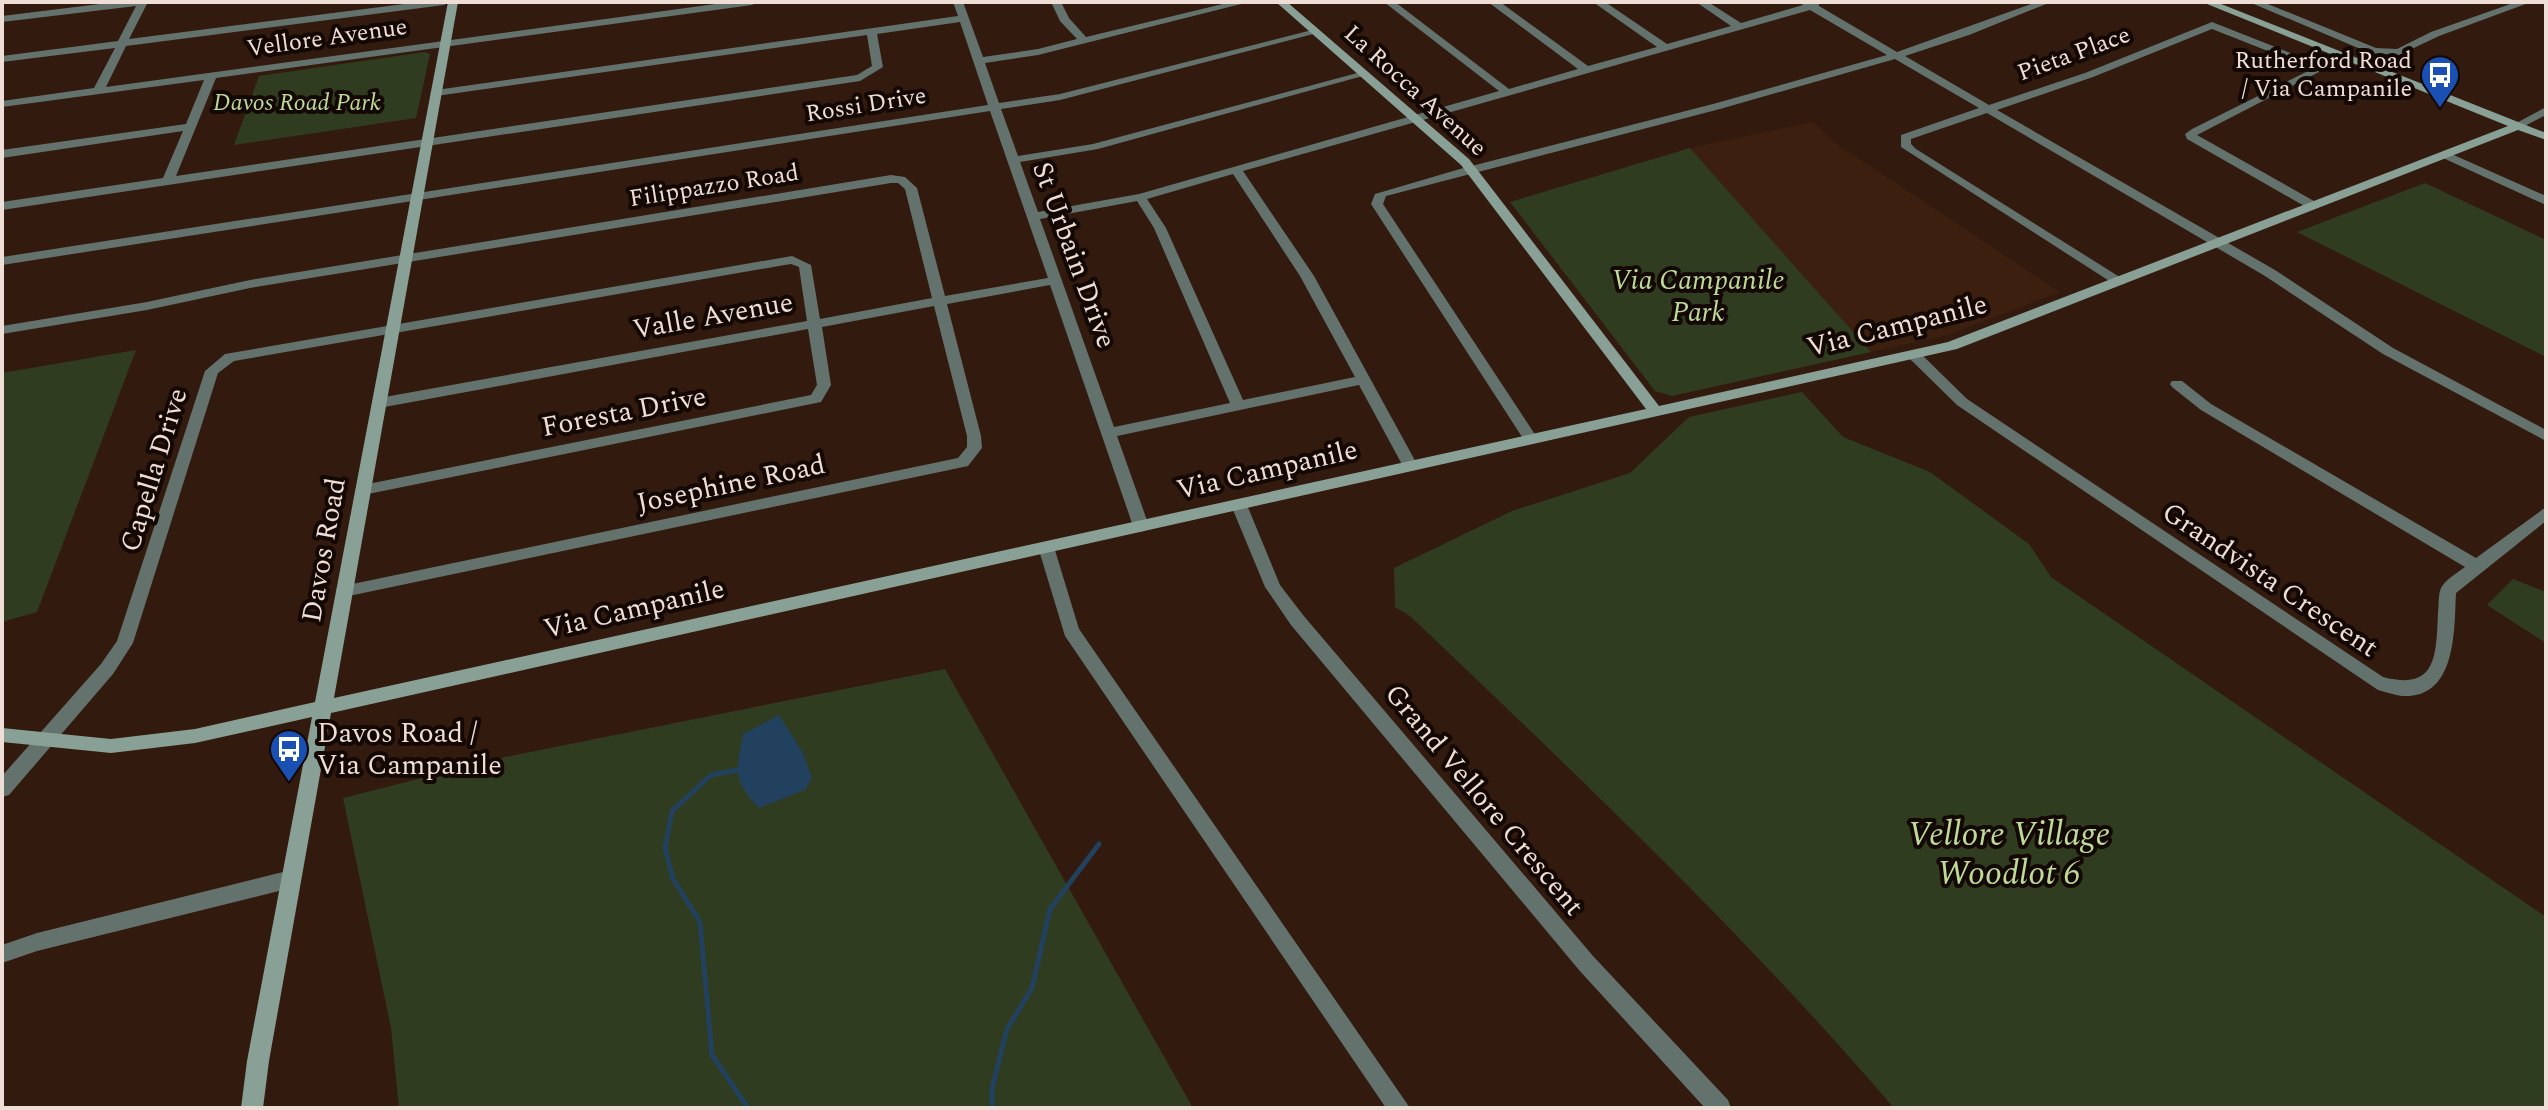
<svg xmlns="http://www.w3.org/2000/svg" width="2548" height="1110" font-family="Spectral,serif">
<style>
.built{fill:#3d1f0f}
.green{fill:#303c20}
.water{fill:#22415e}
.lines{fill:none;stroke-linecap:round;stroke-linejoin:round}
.stream{stroke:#22415e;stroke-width:5}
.street{fill:#63726c;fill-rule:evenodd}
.secondary{fill:#89a096;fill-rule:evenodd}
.labels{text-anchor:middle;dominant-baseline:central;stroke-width:8;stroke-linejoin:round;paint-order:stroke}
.far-street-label{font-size:24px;fill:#efded6;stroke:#130804}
.far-poi-label{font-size:24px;fill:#efded6;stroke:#130804;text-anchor:end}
.far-park-label{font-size:24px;font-style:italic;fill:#beda99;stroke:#130804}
.street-label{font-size:28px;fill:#efded6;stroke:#130804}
.park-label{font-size:28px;font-style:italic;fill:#beda99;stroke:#130804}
.poi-label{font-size:28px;fill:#efded6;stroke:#130804;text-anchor:start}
.near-park-label{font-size:34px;font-style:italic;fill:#beda99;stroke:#130804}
</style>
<rect width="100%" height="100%" fill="#321b0e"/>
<!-- built -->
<path class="built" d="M1813,122L1835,143L2060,292L1948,335L1871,352L1690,148Z"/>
<!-- green -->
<path class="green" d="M425,52L430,54L416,118L234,145L259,76Z
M1690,148L1871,352L1672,396L1655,391L1510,202Z
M2425,183L2546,240V357L2297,232Z
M136,350L37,612L2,622V373Z
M1802,392L1843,437L1930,472L2029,544L2051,577L2546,917V1108H1894C1744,933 1577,775 1410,616L1395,607L1394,568L1512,511L1630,473L1689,417Z
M2513,579L2546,592V643L2487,605Z
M945,669L1193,1108H399L391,1028L343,798L505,757Z"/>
<!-- water -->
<path class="water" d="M779,715L802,751L812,778L805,790L759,808C731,778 737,772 743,734Z"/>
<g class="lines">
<!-- stream -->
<path class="stream" d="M737,770L711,775L672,811L665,848L673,879L700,922L712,1055L748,1108
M992,1108V1089L1007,1029L1032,988L1050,909L1099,844"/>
<!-- street -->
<path class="street" d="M116,2H148L129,39L420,2H449L444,5L126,46L106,87L730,2H757L752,5L216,78L176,176L857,75L872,66L867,35L436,96L430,93L436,90L958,16L953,2H963L983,57L1038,49L1077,39L1060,21L1051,2H1061L1069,18L1086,37L1231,2H1249L1038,55L985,63L999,103L1060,94L1316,29L1321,32L1060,100L1001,109L1018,156L1093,144L1361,72L1370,74L1098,149L1020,162L1038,212L1139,194L1499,91L1384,2H1395L1509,89L1578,69L1488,2H1500L1588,66L1657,47L1593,2H1605L1667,44L1731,26L1696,2H1708L1741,23L1803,5L1799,2L1819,3V6L1897,52L2037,2H2051L1969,35L1905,56L1989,105L2085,73L2212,22L2311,61L2319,72L2197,135L2314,201V207H2306L2187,139L2185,134L2192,129L2308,71L2303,65L2212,29L2093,77L1997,110L2275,270L2393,348L2546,430V441L2383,354L2265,276L1987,113L1911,139V144L1916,149L2126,281L2124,284H2114L1901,147V135L1979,108L1895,59L1720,109L1386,196L1383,204L1538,439L1536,443H1526L1371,204L1375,194L1460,169L1713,104L1887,55L1810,10L1243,171L1314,276L1418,466L1410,471L1405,470L1359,385L1117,436L1149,526L1141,532L1133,526L1050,285L947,304L981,436L982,448L968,466L344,597L338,595L336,591L338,587L958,458L967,447V436L934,306L822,327L831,385L821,402L363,495L355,490L358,486L811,395L817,385L808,329L379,408L372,403L379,398L807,321L799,267L791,264L779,266L234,361L218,373L133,643L113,674L9,795L2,797V776L101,664L117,641L205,371L225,354L792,256L811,265L820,319L932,298L905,189L898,183H891L250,288L147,310L2,334V326L147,302L250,280L891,175L905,177L917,188L945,296L1048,278L990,111L2,265V257L988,105L960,22L877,34L883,67L860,81L2,210V202L163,178L183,131L2,158V150L186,124L204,80L2,107V101L94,88L115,48L2,62V56L118,41L136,6L2,22V16ZM1233,174L1300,276L1355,377L1243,400L1166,228L1147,199ZM1137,201L1154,228L1230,403L1114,427L1040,219Z
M2249,2H2263L2376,48L2397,49L2431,32L2516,2H2531L2439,36L2399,55L2370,53Z
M2546,107V115L2517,130L2507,128Z
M2447,152L2546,196V205L2443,158V154Z
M1914,351L1919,352L1967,399L2383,677C2437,691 2436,656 2438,613C2439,605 2438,595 2441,588C2446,579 2457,573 2465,567L2201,410L2172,387L2170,384L2172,381H2182L2211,404L2476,558L2546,507V521L2456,593C2454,630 2457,699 2402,696C2395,695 2386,692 2378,690L1957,405L1909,358L1907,355L1909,352Z
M1239,500L1247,505L1280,585L1303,615L1593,956L1728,1100L1731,1108H1705L1579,970L1291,625L1265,587L1231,505Z
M1046,541L1054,547L1079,629L1410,1108H1386L1065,636L1038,547Z
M291,870L298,873L301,879L298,885L291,888L37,951L2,963V945L37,933Z"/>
<!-- secondary -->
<path class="secondary" d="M448,2H458L334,698L1646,409L1461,165L1276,2H1287L1469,159L1659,406L1948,342L2508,126L2202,2H2216L2546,133V140L2518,130L1957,349L331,713L269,1061L263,1108H241L247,1061L312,717L195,743L111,753L2,742V728L111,739L195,729L315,702Z"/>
</g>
<!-- icons -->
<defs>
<g id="bus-pin" transform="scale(2)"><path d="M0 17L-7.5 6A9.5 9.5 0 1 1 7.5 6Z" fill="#1a4fb4" stroke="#130804"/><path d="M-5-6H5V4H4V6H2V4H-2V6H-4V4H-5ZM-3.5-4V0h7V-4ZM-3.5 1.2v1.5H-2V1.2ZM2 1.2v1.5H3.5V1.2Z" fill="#fff"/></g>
</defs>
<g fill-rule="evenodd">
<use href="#bus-pin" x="2440" y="75"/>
<use href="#bus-pin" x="289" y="749"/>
</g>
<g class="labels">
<!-- far-street labels -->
<g class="far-street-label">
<text transform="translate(327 38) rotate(-8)">Vellore Avenue</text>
<text transform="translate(2074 54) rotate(-20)">Pieta Place</text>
<text transform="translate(1415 91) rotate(42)">La Rocca Avenue</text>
<text transform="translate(866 105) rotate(-9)">Rossi Drive</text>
<text transform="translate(714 186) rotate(-9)">Filippazzo Road</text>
</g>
<!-- far-poi labels -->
<g class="far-poi-label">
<text x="2412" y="61">Rutherford Road<tspan x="2412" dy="28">/ Via Campanile</tspan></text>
</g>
<!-- far-park labels -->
<g class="far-park-label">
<text x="297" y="103">Davos Road Park</text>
</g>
<!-- street labels -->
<g class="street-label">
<text transform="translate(1074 255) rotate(70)">St Urbain Drive</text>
<text transform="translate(713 316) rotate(-10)">Valle Avenue</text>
<text transform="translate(1897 326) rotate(-14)">Via Campanile</text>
<text transform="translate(624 412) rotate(-11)">Foresta Drive</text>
<text transform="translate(154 470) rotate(-73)">Capella Drive</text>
<text transform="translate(1267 470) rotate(-13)">Via Campanile</text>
<text transform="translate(731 484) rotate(-12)">Josephine Road</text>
<text transform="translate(324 550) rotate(-80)">Davos Road</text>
<text transform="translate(2270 580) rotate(34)">Grandvista Crescent</text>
<text transform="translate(634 609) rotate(-13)">Via Campanile</text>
<text transform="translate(1484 800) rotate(50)">Grand Vellore Crescent</text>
</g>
<!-- park labels -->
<g class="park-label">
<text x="1698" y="280">Via Campanile<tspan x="1698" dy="32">Park</tspan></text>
</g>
<!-- poi labels -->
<g class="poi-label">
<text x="317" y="733">Davos Road /<tspan x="317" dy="32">Via Campanile</tspan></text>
</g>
<!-- near-park labels -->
<g class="near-park-label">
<text x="2009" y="835">Vellore Village<tspan x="2009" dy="39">Woodlot 6</tspan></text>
</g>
</g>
<!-- border -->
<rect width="2548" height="1110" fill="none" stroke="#efded6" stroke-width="8"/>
</svg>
